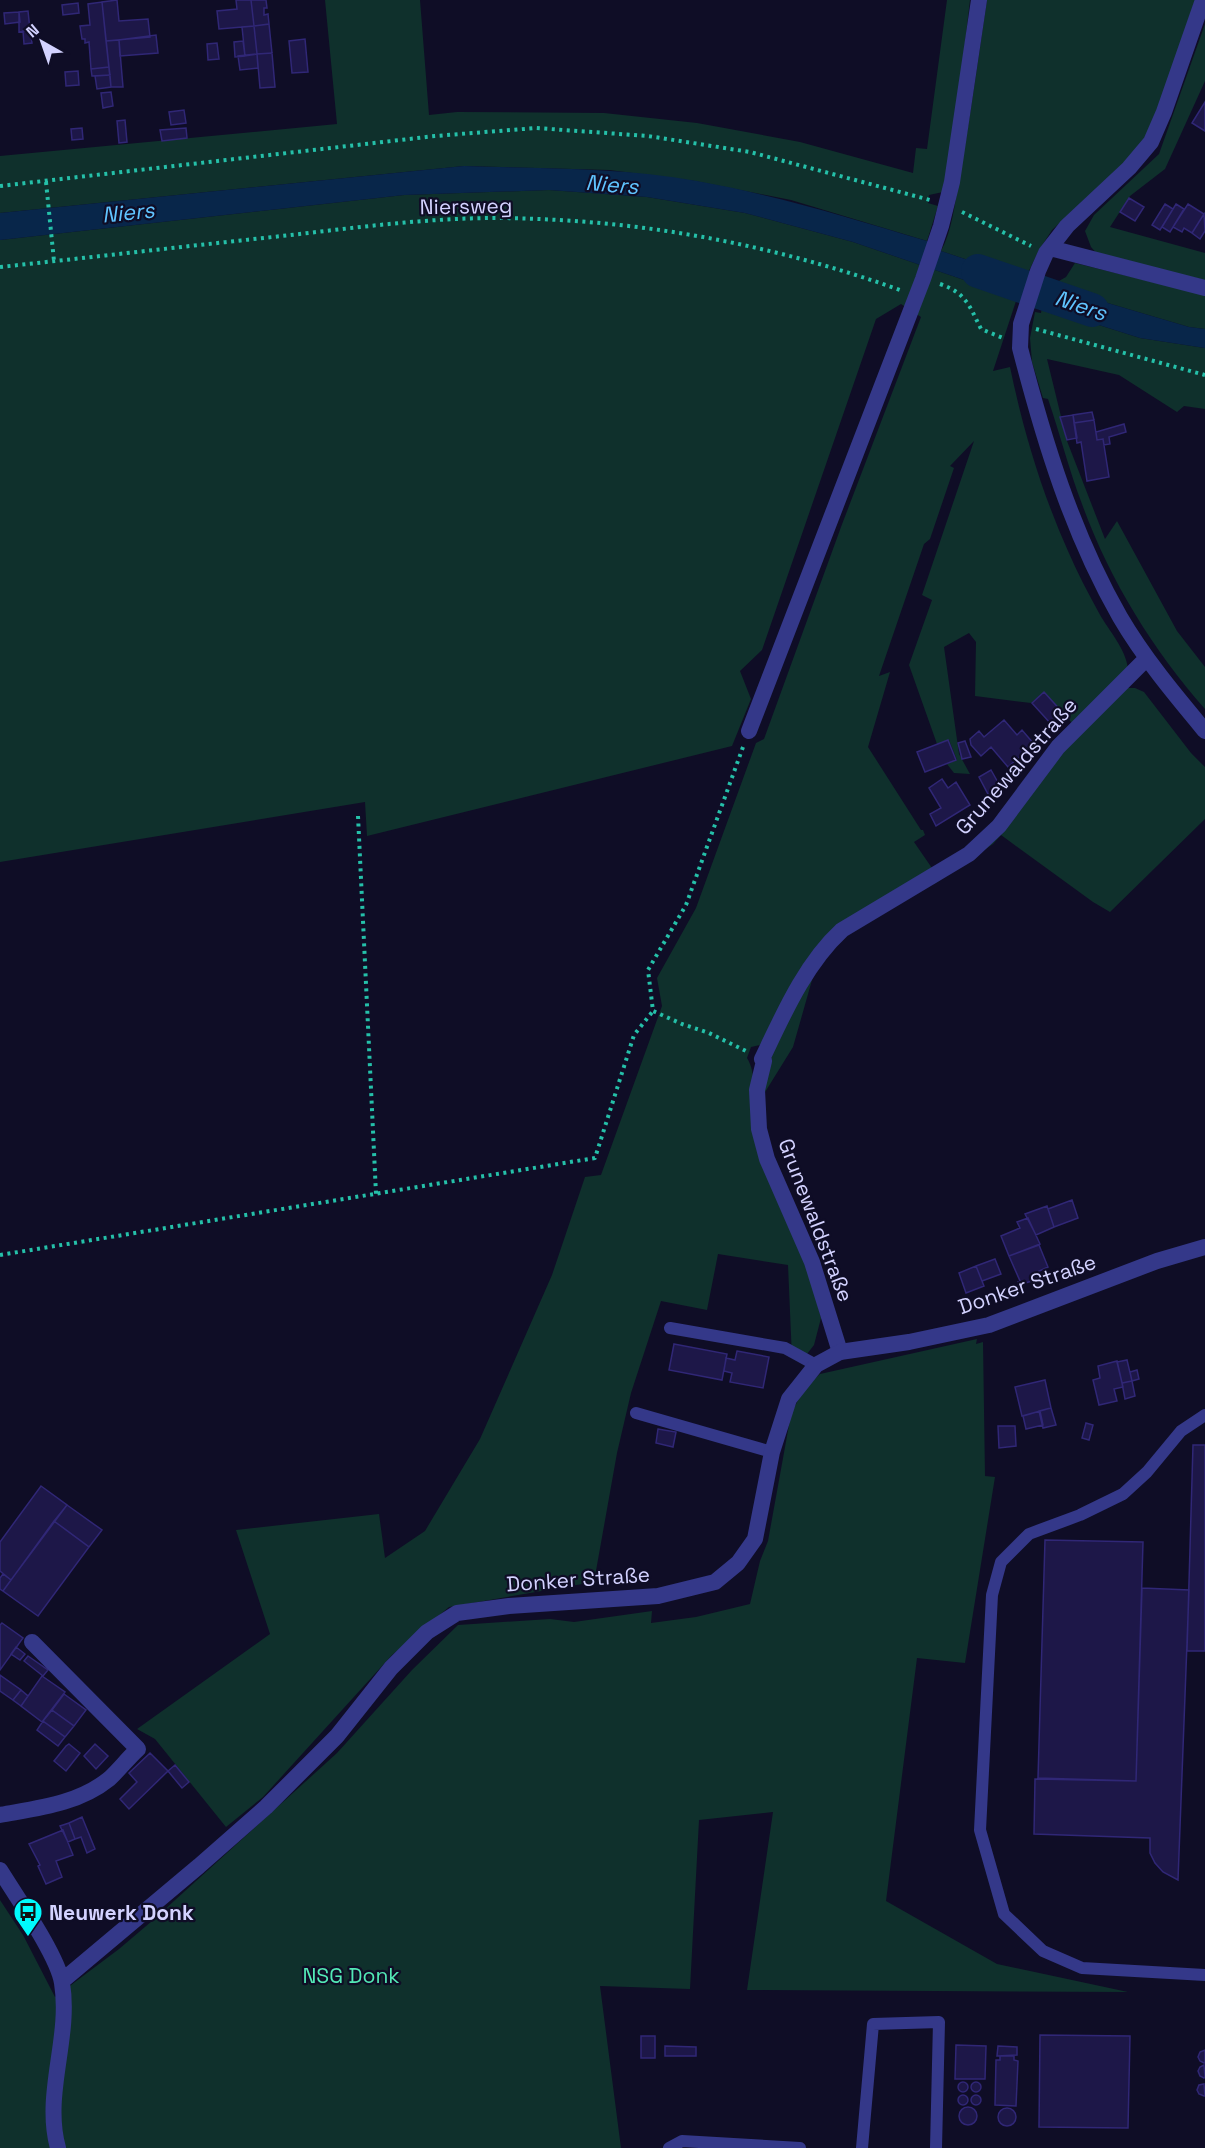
<svg xmlns="http://www.w3.org/2000/svg" width="1205" height="2148" font-family="'Space Grotesk',sans-serif">
<style>
.green{fill:#0f302c}
.water{fill:#08264a}
.lines{fill:none;stroke-linecap:round;stroke-linejoin:round}
.river{stroke:#08264a;stroke-width:34}
.building{fill:#1d1748;stroke:#302776;stroke-width:1.5}
.path{stroke:#25c0a9;stroke-width:4;stroke-dasharray:3 4.5;stroke-linecap:butt}
.service{stroke:#343889;stroke-width:12}
.minor{stroke:#343889;stroke-width:16}
.tertiary{stroke:#343889;stroke-width:16}
.labels{text-anchor:middle;dominant-baseline:central;stroke-width:4.5;stroke-linejoin:round;paint-order:stroke}
.street-label{font-size:21px;fill:#d3d2ff;stroke:#0f0d26}
.poi-label{font-size:21px;font-weight:bold;fill:#d3d2ff;stroke:#0f0d26;text-anchor:start}
.park-label{font-size:21px;fill:#53e9b6;stroke:#0f0d26}
.water-label{font-size:22px;font-style:italic;fill:#60c4ff;stroke:#0f0d26}
</style>
<rect width="100%" height="100%" fill="#0f0d26"/>
<!-- green -->
<path class="green" d="M325,0H420L429,115L457,112L604,113L697,123L800,142L913,173L916,148L927,149L947,0H970L949,182L943,192L929,195L928,203L938,206L927,241L791,200L695,181L609,170L464,166L0,213V156L337,124Z
M987,0H1195L1147,141L1052,230L1039,250L1025,279L941,251C952,231 955,203 959,179C970,120 978,60 987,0Z
M1205,24V81L1165,169L1130,196L1110,227L1205,253V280L1098,255L1091,247L1085,231L1094,215L1159,154Z
M549,190L647,197L745,213L853,242L1017,298L993,371L1010,367C1023,430 1042,493 1068,551C1077,572 1088,593 1099,613C1109,631 1126,649 1128,669L1073,724L1044,692L1031,703L975,696L976,642L969,633L944,647L959,754L970,774L954,773L947,764L957,760L949,740L937,744L909,665L932,600L922,595L974,441L950,466L954,468L930,539L924,544L879,676L890,672L868,747L921,830H923L925,835L914,842L934,871L844,923L760,1045L751,1047L747,1058C756,1073 753,1088 752,1105L807,1265L821,1318L814,1345L807,1354L792,1358L788,1265L718,1254L707,1310L661,1301L631,1393L617,1453L594,1582L449,1607L392,1655L263,1797L226,1827L155,1739L137,1729L270,1634L236,1530L379,1514L385,1558L425,1531L480,1439L552,1275L585,1177L601,1175L662,1006L657,978L696,908L756,743L764,739L841,527L921,317L901,304L876,319L762,650L740,671L751,699L732,746L367,836L365,802L0,862V240L404,195Z
M1075,263L1205,295V329L1189,327L1050,286L1066,277Z
M1042,307L1140,338L1205,348V409L1184,406L1177,412L1119,375L1047,359L1067,441L1105,539L1117,521L1177,631L1205,667V709C1153,650 1109,579 1082,504C1069,470 1060,434 1048,399L1043,398L1032,362L1030,338L1035,312L1041,313Z
M1126,688H1135L1144,692L1191,753L1205,767V819L1110,912L1093,902L1001,835L993,844L933,885Z
M816,966L793,1047L762,1097L767,1062Z
M977,1339L976,1344L983,1342L985,1476L995,1477L965,1663L917,1658L886,1901L997,1964L1128,1992L747,1990L773,1812L699,1820L690,1989L600,1986L621,2148H0V1900L23,1935L55,1997L119,1949L152,1921L337,1753L412,1670L458,1625L550,1619L574,1622L652,1611L651,1623L696,1617L750,1604L760,1561L768,1541L791,1414C799,1397 806,1386 820,1374Z"/>
<!-- water -->
<path class="water" d="M464,166C541,169 620,167 697,181C775,195 851,218 927,241L941,251L1025,279L1017,298L853,242L745,213L647,197L549,190L404,195L0,240V213Z
M1050,286L1189,327L1205,329V348L1140,338L1042,307Z"/>
<g class="lines">
<!-- river -->
<path class="river" d="M978,271L1092,310"/>
</g>
<!-- building -->
<path class="building" d="M117,0L119,21L148,19L150,37L106,41L102,2Z
M236,0H251L254,26L219,29L217,11L237,9Z
M251,0H266L267,8H264V15L268,14L269,24L254,26Z
M102,2L109,67L91,69L89,42L85,43V39H82L80,26L90,25L88,4Z
M78,3L79,13L63,15L62,5Z
M28,11L30,30L19,32V12Z
M19,12L20,22L5,24L4,13Z
M269,24L272,53L257,54L254,26Z
M254,26L257,54L245,56L242,27Z
M30,30L32,43L24,44L23,31Z
M156,35L158,53L120,56L119,40Z
M305,39L308,72L292,73L289,41Z
M119,40L123,87H111L106,41Z
M243,41L245,56L235,57L234,42Z
M217,43L219,59L208,60L207,44Z
M272,53L275,87L260,88L257,54Z
M257,54L258,68L240,70L238,56Z
M109,67L110,75L92,76L91,69Z
M78,71L79,85L66,86L65,72Z
M110,75L111,87L97,89L95,76Z
M111,92L113,106L103,108L101,93Z
M1205,102V131L1192,123Z
M184,110L186,123L171,125L169,112Z
M125,120L127,142L119,143L117,121Z
M82,128L83,139L72,140L71,129Z
M186,128L187,138L162,141L160,130Z
M1129,198L1144,207L1135,221L1120,212Z
M1165,204L1173,209L1160,230L1152,225Z
M1176,204L1184,209L1170,232L1162,227Z
M1188,204L1204,214L1192,233L1184,228L1182,232L1173,227Z
M1204,214L1205,231L1200,239L1192,233Z
M1092,412L1094,420L1074,423L1073,415Z
M1073,415L1077,438L1067,440L1060,417Z
M1094,420L1097,440L1103,439L1109,477L1087,481L1081,442L1077,443L1074,423Z
M1124,424L1126,432L1109,437L1110,444L1104,445L1103,439L1097,440L1096,432Z
M1044,692L1063,713L1051,724L1032,703Z
M1004,720L1017,735L1022,730L1034,744L1008,767L991,747L981,756L971,745L970,739L979,731L984,737Z
M948,740L956,760L925,772L917,752Z
M965,741L971,757L962,759L958,743Z
M991,770L1000,786L989,796L979,777Z
M942,779L948,788L956,782L970,805L936,826L930,814L941,808L929,788Z
M1072,1200L1078,1218L1054,1227L1048,1209Z
M1047,1206L1054,1227L1036,1235L1025,1214Z
M1028,1218L1040,1244L1009,1256L1001,1236L1020,1228L1017,1222Z
M1039,1245L1048,1267L1035,1273L1038,1279L1019,1285L1018,1282L1020,1281L1009,1256Z
M995,1259L1001,1274L982,1281L976,1266Z
M976,1266L984,1286L966,1293L959,1273Z
M674,1344L727,1354L722,1380L669,1370Z
M737,1351L769,1357L763,1388L730,1382L732,1373L724,1371L726,1358L735,1360Z
M1127,1360L1132,1381L1122,1383L1117,1362Z
M1117,1361L1123,1387L1114,1389L1117,1401L1099,1405L1093,1380L1100,1378L1098,1366Z
M1137,1370L1139,1379L1132,1381L1130,1372Z
M1045,1380L1051,1408L1022,1416L1015,1387Z
M1132,1381L1135,1396L1125,1399L1122,1383Z
M1051,1408L1056,1425L1043,1428L1039,1411Z
M1040,1411L1043,1425L1026,1429L1023,1416Z
M1086,1423L1093,1425L1089,1440L1082,1438Z
M998,1426H1015L1016,1446L999,1448Z
M658,1429L676,1432L673,1447L656,1443Z
M1193,1445H1205V1651H1187Z
M41,1486L67,1505L11,1580L0,1571V1542Z
M67,1505L102,1530L89,1547L54,1521Z
M54,1521L89,1547L38,1616L3,1591Z
M1045,1540L1143,1542L1136,1781L1038,1778Z
M3,1574L11,1580L3,1591L0,1589V1578Z
M1142,1588L1189,1590L1178,1880L1163,1872L1155,1863L1150,1853V1838L1034,1834L1035,1779L1136,1781Z
M2,1623L23,1638L0,1670V1625Z
M16,1647L25,1654L20,1660L11,1654Z
M28,1656L48,1670L43,1676L24,1661Z
M0,1675L21,1690L13,1700L0,1691Z
M42,1676L65,1692L42,1722L21,1706Z
M21,1690L28,1696L21,1706L13,1700Z
M64,1694L86,1710L74,1726L52,1710Z
M52,1710L74,1726L65,1737L43,1721Z
M43,1721L65,1737L58,1746L37,1730Z
M69,1744L80,1753L66,1771L54,1761L66,1746Z
M95,1744L108,1756L96,1769L84,1756Z
M150,1753L168,1771L129,1809L120,1799L137,1782L129,1773Z
M175,1765L189,1782L182,1788L168,1771Z
M82,1817L95,1849L87,1853L81,1837L75,1839L69,1823Z
M69,1823L75,1839L68,1842L60,1826Z
M63,1830L73,1855L56,1861L62,1877L46,1884L38,1866L40,1865L29,1844Z
M1040,2035L1130,2036L1128,2128L1039,2127Z
M641,2036H655V2058H641Z
M956,2045L986,2046L985,2079H955Z
M665,2046L696,2047V2056H665Z
M998,2046L1017,2047V2055L997,2056Z
M1205,2050V2063H1204L1200,2061L1198,2057L1200,2052Z
M1000,2056H1014V2060L1018,2061L1016,2106L995,2105L996,2060H1000Z
M1204,2065L1205,2077L1204,2078L1200,2076L1198,2071L1200,2067Z
M958 2087a5 5 0 1 1 10 0a5 5 0 1 1-10 0Z
M971 2087a5 5 0 1 1 10 0a5 5 0 1 1-10 0Z
M1204,2084L1205,2096H1204L1199,2094L1197,2090L1199,2085Z
M958 2100a5 5 0 1 1 10 0a5 5 0 1 1-10 0Z
M971 2100a5 5 0 1 1 10 0a5 5 0 1 1-10 0Z
M959 2116a9 9 0 1 1 18 0a9 9 0 1 1-18 0Z
M998 2117a9 9 0 1 1 18 0a9 9 0 1 1-18 0Z"/>
<g class="lines">
<!-- path -->
<path class="path" d="M46,182L54,261
M0,186L435,136L536,128L648,136L750,152L930,200
M962,212L1031,246
M0,267C94,257 188,246 282,236C353,228 425,218 497,218C636,219 769,243 900,290
M940,284C966,293 969,305 981,329L1003,338
M1036,329L1205,375
M743,747L686,905L648,970L653,1011L682,1024L709,1033L748,1052
M358,816L376,1194
M0,1255L595,1158L634,1035L653,1011"/>
<!-- service -->
<path class="service" d="M670,1328L785,1348L816,1365
M636,1413L772,1452
M1205,1415L1181,1431L1147,1472L1123,1494L1080,1515L1029,1534L1001,1562L992,1595L980,1830L1004,1914L1043,1951L1082,1968L1205,1975
M669,2148L682,2141L800,2148
M862,2148L873,2024L939,2022L936,2148"/>
<!-- minor -->
<path class="minor" d="M1203,0L1164,112L1151,142L1129,168L1067,226L1046,253L1038,271L1021,324L1020,348C1044,441 1072,533 1120,617C1144,658 1175,695 1205,731
M1050,248L1205,288
M749,731L923,279L941,226L952,182L979,0
M840,1352L812,1262L767,1159L759,1129L757,1090L764,1061L762,1059C783,1015 805,964 842,930L969,854L999,826L1058,747L1147,658
M0,1815C38,1808 78,1804 109,1779C119,1770 128,1758 138,1749L32,1642"/>
<!-- tertiary -->
<path class="tertiary" d="M0,1870C16,1896 58,1956 62,1983C71,2038 43,2094 58,2148
M62,1981L199,1866L266,1807L337,1736L391,1668L427,1632L457,1613L509,1606L658,1596L715,1582L738,1563L755,1539L772,1452L789,1399L816,1365L840,1352L909,1342L989,1325L1157,1261L1205,1247"/>
</g>
<!-- icons -->
<defs>
<g id="bus-pin" transform="scale(1.5)"><path d="M0 17L-7.5 6A9.5 9.5 0 1 1 7.5 6Z" fill="#00fafd" stroke="#0f0d26"/><path d="M-5-6H5V4H4V6H2V4H-2V6H-4V4H-5ZM-3.5-4V0h7V-4ZM-3.5 1.2v1.5H-2V1.2ZM2 1.2v1.5H3.5V1.2Z" fill="#111"/></g>
</defs>
<g fill-rule="evenodd">
<use href="#bus-pin" x="28" y="1912"/>
</g>
<g class="labels">
<!-- street labels -->
<g class="street-label">
<text transform="translate(466 206) rotate(-1)">Niersweg</text>
<text transform="translate(1016 766) rotate(-49)">Grunewaldstraße</text>
<text transform="translate(816 1220) rotate(69)">Grunewaldstraße</text>
<text transform="translate(1027 1284) rotate(-19)">Donker Straße</text>
<text transform="translate(578 1579) rotate(-4)">Donker Straße</text>
</g>
<!-- poi labels -->
<g class="poi-label">
<text x="49" y="1912">Neuwerk Donk</text>
</g>
<!-- park labels -->
<g class="park-label">
<text x="351" y="1975">NSG Donk</text>
</g>
<!-- water labels -->
<g class="water-label">
<text transform="translate(612 184) rotate(5)">Niers</text>
<text transform="translate(128 212) rotate(-6)">Niers</text>
<text transform="translate(1081 305) rotate(19)">Niers</text>
</g>
</g>
<!-- north arrow -->
<g transform="translate(42 42) rotate(320)" stroke="#0f0d26" stroke-width="4.5" paint-order="stroke">
<path d="M0-4.5L10 22L0 15L-10 22Z" fill="#d3d2ff"/>
<text y="-9" font-size="16" font-weight="bold" text-anchor="middle" fill="#d3d2ff">N</text>
</g>
</svg>
